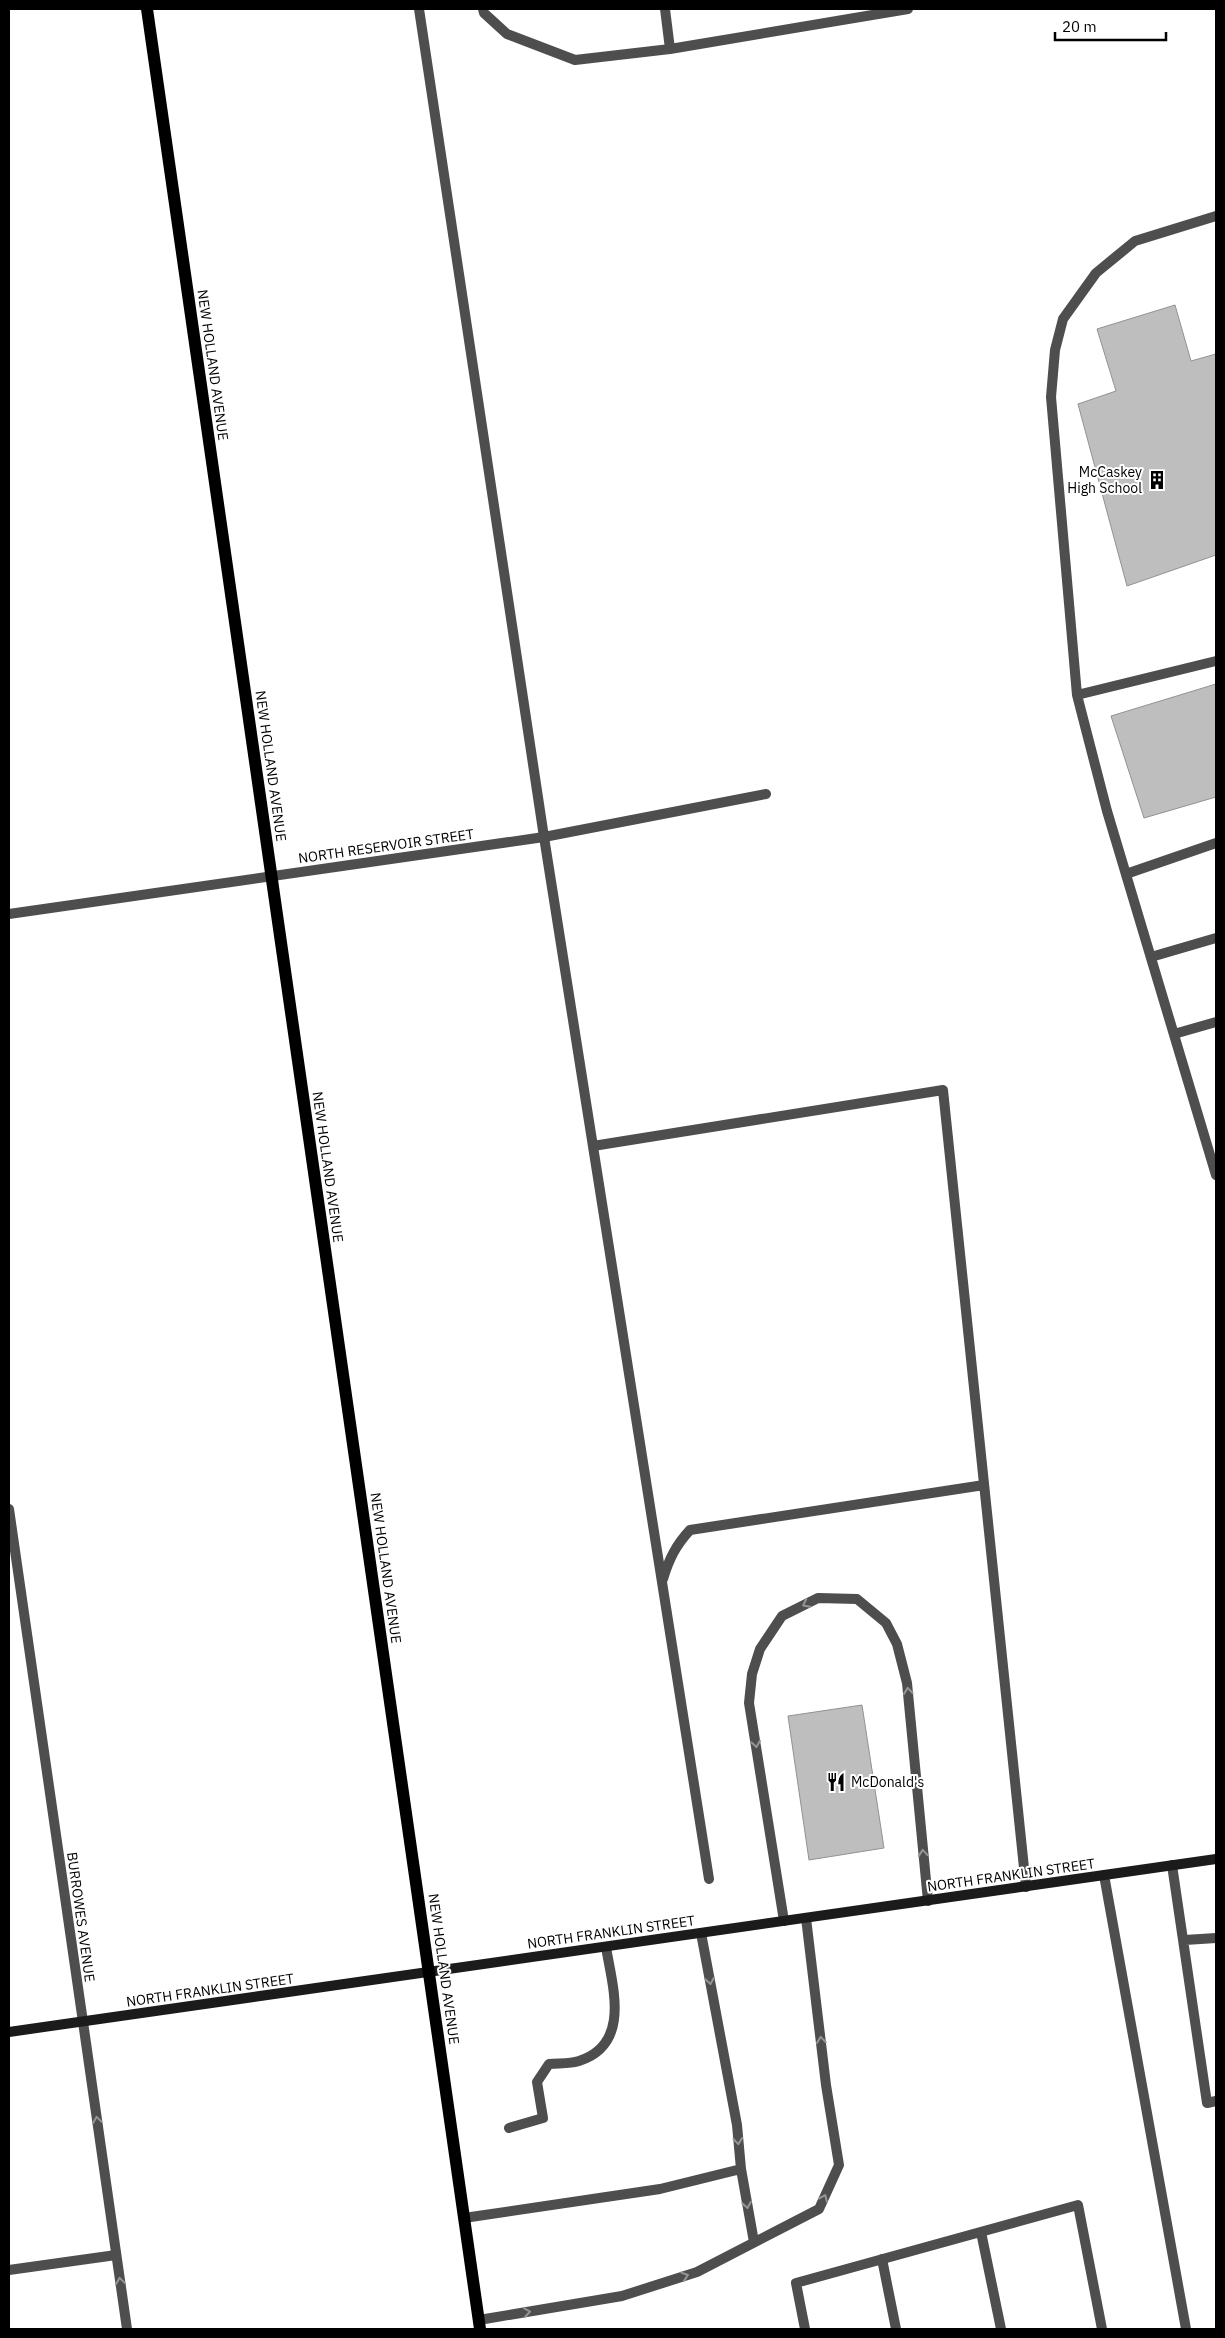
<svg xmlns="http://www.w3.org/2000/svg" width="1225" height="2338" font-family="'IBM Plex Sans',sans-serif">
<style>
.building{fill:#bebebe;stroke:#929292}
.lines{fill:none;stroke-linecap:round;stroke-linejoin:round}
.lane{stroke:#4e4e4e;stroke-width:10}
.street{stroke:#4e4e4e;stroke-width:10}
.secondary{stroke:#1b1b1b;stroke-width:10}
.primary{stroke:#000;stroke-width:12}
.oneway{stroke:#959595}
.labels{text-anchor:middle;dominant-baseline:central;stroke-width:4;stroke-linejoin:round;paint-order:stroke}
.street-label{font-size:14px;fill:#000;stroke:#fff}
.poi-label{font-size:14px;fill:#000;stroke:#fff;text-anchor:end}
</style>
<rect width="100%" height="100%" fill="#fff"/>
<!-- building -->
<path class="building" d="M1175,305L1191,361L1216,354V555L1127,586L1078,404L1116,391L1097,329Z
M1216,684V797L1144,818L1111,716Z
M862,1705L884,1848L809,1860L788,1716Z"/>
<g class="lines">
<!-- lane -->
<path class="lane" d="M419,9L544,837L709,1879
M483,9L484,13L507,34L575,60L670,49L665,9
M670,49L908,9
M1216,216L1135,241L1096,273L1063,319L1055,350L1051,397L1077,695L1216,661
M1077,695L1107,811L1216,1175
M1126,874L1216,843
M1151,957L1216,938
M1174,1034L1216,1022
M593,1146L943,1090L1026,1887
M9,1509L83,2022
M663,1579C669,1559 676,1545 690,1530L984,1485
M1172,1865L1207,2103L1216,2101
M1104,1875L1186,2329
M784,1921L749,1703L752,1674L760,1649L782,1616L818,1598L857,1599L886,1623L897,1644L907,1683L928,1901
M701,1933L737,2125L741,2169L754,2242
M1185,1940L1216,1938
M509,2128L543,2118L537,2082L549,2064C559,2063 570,2064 579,2061C632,2044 612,1985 606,1947
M464,2218L660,2189L741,2169
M981,2232L1001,2329
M882,2259L896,2329
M9,2270L116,2255
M479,2320L622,2296L697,2272L819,2209L839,2165L826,2085L806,1918
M805,2329L796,2283L1078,2205L1102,2329"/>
<!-- street -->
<path class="street" d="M9,914L544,837L766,794
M83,2022L127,2329"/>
<!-- secondary -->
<path class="secondary" d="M9,2032L1216,1859"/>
<!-- primary -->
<path class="primary" d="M147,9L480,2329"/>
</g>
<!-- one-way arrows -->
<defs><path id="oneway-chevron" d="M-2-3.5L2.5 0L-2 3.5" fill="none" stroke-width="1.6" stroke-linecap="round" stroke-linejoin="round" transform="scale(1.25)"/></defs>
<g class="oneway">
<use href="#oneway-chevron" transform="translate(806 1604) rotate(153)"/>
<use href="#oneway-chevron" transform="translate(908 1691) rotate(-96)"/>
<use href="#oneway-chevron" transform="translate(756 1744) rotate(81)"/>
<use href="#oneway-chevron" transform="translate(923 1853) rotate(-95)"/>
<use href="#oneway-chevron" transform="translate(710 1981) rotate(80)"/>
<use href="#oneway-chevron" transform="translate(821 2040) rotate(-97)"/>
<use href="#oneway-chevron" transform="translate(97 2120) rotate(-98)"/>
<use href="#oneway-chevron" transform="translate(738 2141) rotate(84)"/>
<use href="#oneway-chevron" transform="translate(824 2198) rotate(-66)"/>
<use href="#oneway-chevron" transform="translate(747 2205) rotate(80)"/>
<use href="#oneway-chevron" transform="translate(685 2276) rotate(-18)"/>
<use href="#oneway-chevron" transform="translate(120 2281) rotate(-98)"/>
<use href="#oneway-chevron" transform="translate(527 2312) rotate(-9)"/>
</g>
<!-- icons -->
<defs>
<g id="building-bare" transform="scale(1.5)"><path d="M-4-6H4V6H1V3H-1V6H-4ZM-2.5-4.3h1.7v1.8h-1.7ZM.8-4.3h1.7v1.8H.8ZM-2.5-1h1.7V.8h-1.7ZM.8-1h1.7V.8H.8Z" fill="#000" stroke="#fff" stroke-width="2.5" paint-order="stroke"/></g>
<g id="restaurant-bare" transform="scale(1.5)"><path d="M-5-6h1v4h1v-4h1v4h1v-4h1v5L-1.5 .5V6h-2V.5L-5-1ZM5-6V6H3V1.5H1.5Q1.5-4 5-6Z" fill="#000" stroke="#fff" stroke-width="2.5" paint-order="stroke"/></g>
</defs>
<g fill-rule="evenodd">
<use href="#building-bare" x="1157" y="480"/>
<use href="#restaurant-bare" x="836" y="1782"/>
</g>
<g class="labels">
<!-- street labels -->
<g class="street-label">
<text transform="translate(213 365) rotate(82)">NEW HOLLAND AVENUE</text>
<text transform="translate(271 766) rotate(82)">NEW HOLLAND AVENUE</text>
<text transform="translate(386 846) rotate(-8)">NORTH RESERVOIR STREET</text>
<text transform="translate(328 1167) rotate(82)">NEW HOLLAND AVENUE</text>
<text transform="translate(386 1568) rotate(82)">NEW HOLLAND AVENUE</text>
<text transform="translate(1011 1875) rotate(-8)">NORTH FRANKLIN STREET</text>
<text transform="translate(81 1917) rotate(82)">BURROWES AVENUE</text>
<text transform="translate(611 1932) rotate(-8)">NORTH FRANKLIN STREET</text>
<text transform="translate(444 1969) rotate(82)">NEW HOLLAND AVENUE</text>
<text transform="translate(210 1990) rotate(-8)">NORTH FRANKLIN STREET</text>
</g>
<!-- poi labels -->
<g class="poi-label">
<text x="1142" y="472">McCaskey<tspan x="1142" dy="16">High School</tspan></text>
<text x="851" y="1782" text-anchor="start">McDonald's</text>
</g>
</g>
<!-- border -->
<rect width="1225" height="2338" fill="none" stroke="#000000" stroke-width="20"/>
<!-- scale -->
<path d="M1055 32v8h111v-8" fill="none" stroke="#000000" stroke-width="2.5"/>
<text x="1062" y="32" font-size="15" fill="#000000" stroke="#ffffff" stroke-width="4" paint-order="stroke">20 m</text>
</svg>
